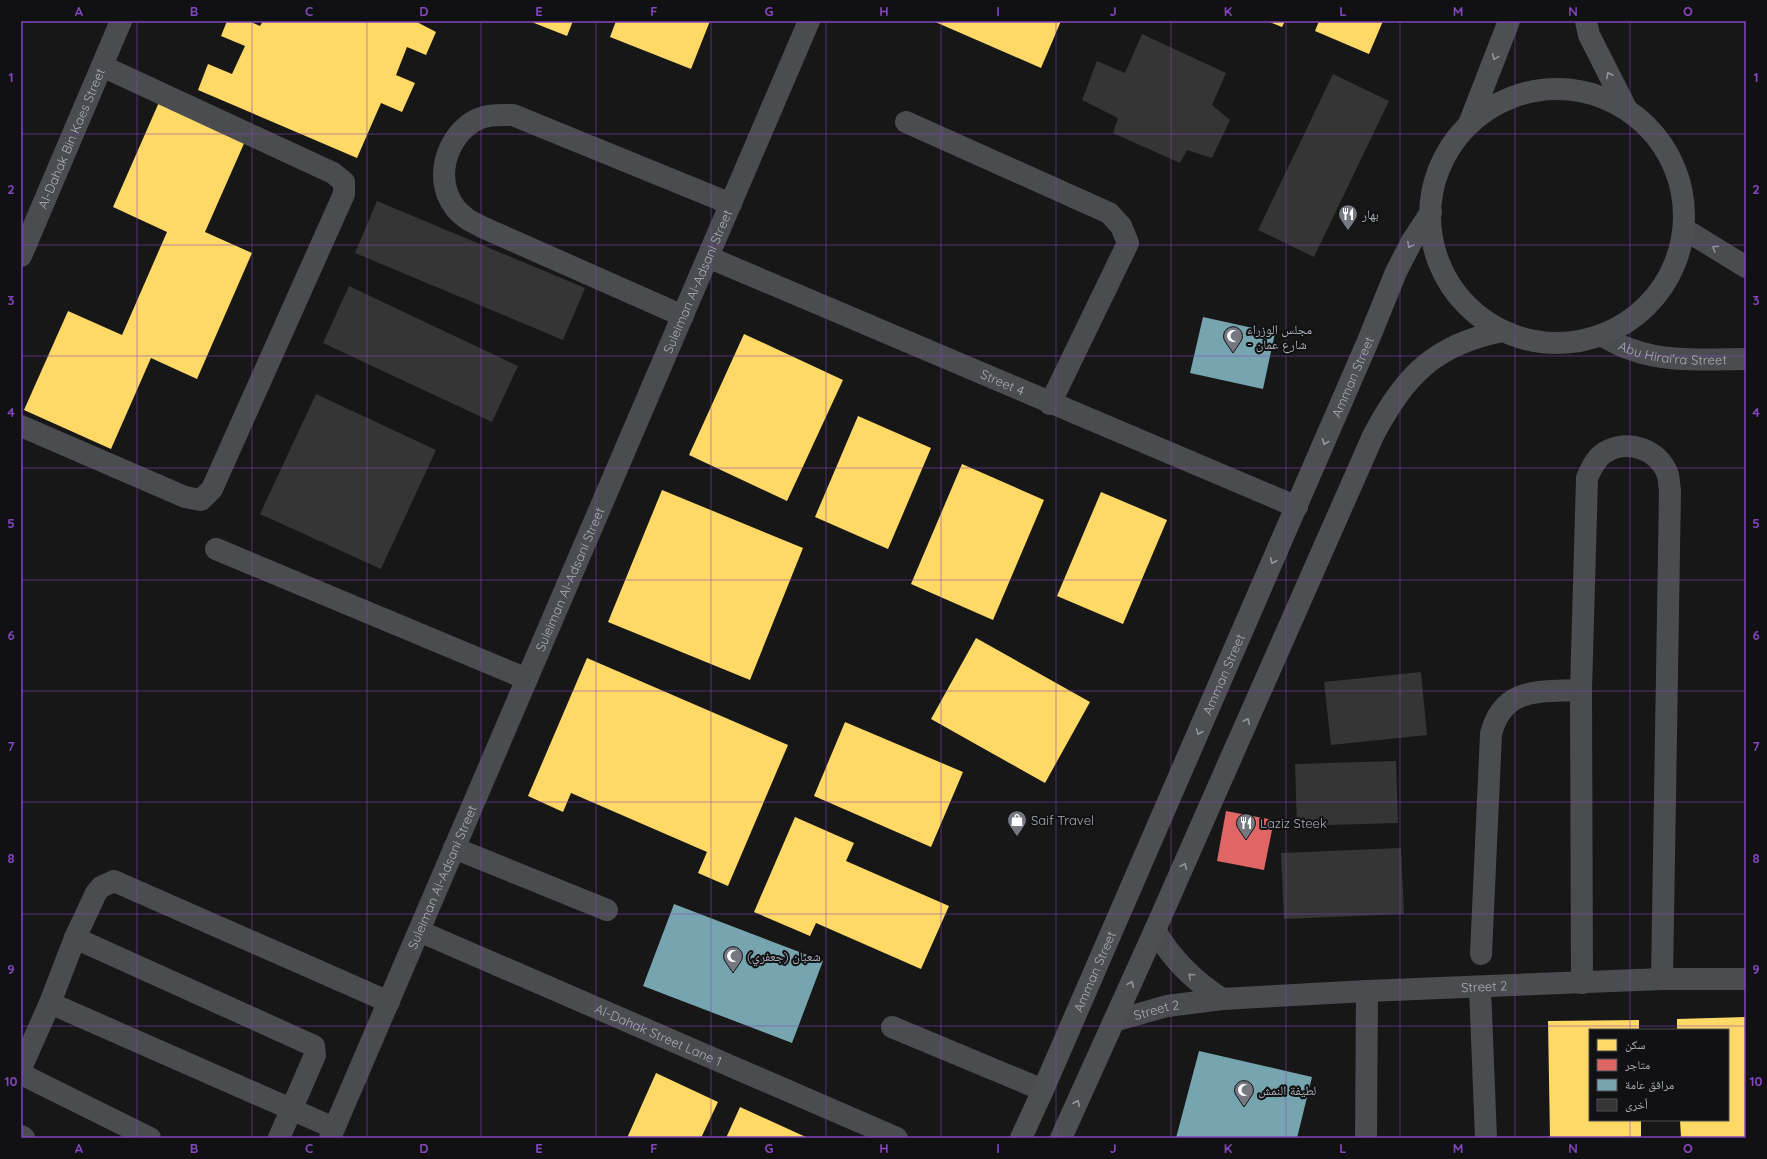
<svg xmlns="http://www.w3.org/2000/svg" width="1767" height="1159" font-family="Quicksand,'Noto Naskh Arabic',sans-serif">
<style>
.homes{fill:#ffd966}
.shops{fill:#e06666}
.public{fill:#76a5af}
.building{fill:#353536}
.lines{fill:none;stroke-linecap:round;stroke-linejoin:round}
.minor{stroke:#4b4c50;stroke-width:22}
.major{stroke:#4d4f52;stroke-width:22}
.oneway{stroke:#91969e}
.oneway2{stroke:#8c9099}
.grid{fill:none;stroke:#8446be;stroke-width:1;stroke-opacity:0.55}
.labels{text-anchor:middle;dominant-baseline:central;stroke-width:4;stroke-linejoin:round;paint-order:stroke}
.street-label{font-size:13px;fill:#a8adb8;stroke:#111113}
.poi-label{font-size:13px;fill:#a8adb8;stroke:#111113;text-anchor:start}
.neatline{fill:none;stroke:#8446be;stroke-width:1.5}
.grid-label{font-size:13px;text-anchor:middle;font-weight:bold;fill:#8446be}
</style>
<rect width="100%" height="100%" fill="#171717"/>
<!-- homes -->
<path class="homes" d="M227,21H249L260,26L263,21H415L436,32L426,55L407,47L396,75L415,83L402,112L381,103L357,158L198,90L208,64L232,74L245,46L221,36Z
M529,21H573L567,36Z
M616,21H710L691,69L610,37Z
M933,21H1061L1041,68Z
M1267,21H1285L1282,27Z
M1319,21H1383L1369,54L1315,31Z
M160,100L246,139L205,232L252,253L197,379L151,358L111,449L24,410L68,311L122,335L167,232L113,207Z
M744,334L843,380L787,501L689,455Z
M858,416L931,448L888,549L815,517Z
M962,464L1044,500L993,620L911,584Z
M662,490L803,548L750,680L608,622Z
M1101,492L1167,520L1123,624L1057,596Z
M976,638L1090,702L1045,783L931,719Z
M587,658L788,745L728,886L698,873L707,852L571,793L563,812L528,796Z
M845,722L963,772L931,847L814,796Z
M795,817L854,843L846,861L949,906L921,969L816,923L810,936L754,912Z
M1746,1017V1138H1681L1680,1120H1728V1030H1677V1019Z
M1639,1020V1030H1590V1120H1641V1138H1550L1548,1021Z
M656,1073L718,1102L701,1138H627Z
M740,1107L808,1138H726Z"/>
<!-- shops -->
<path class="shops" d="M1226,811L1274,820L1264,870L1217,861Z"/>
<!-- public -->
<path class="public" d="M1203,317L1275,333L1263,389L1190,373Z
M674,904L823,961L792,1043L643,986Z
M1199,1051L1312,1077L1297,1138H1176Z"/>
<!-- building -->
<path class="building" d="M1142,34L1226,73L1212,105L1230,120L1212,158L1187,150L1180,163L1113,133L1118,118L1082,100L1097,61L1125,73Z
M1333,74L1389,101L1314,257L1258,230Z
M377,201L585,288L563,340L355,253Z
M349,286L518,366L492,422L323,343Z
M316,394L436,450L381,569L260,514Z
M1421,672L1427,735L1331,745L1324,682Z
M1396,761L1398,823L1297,826L1295,764Z
M1401,848L1404,914L1284,919L1281,853Z"/>
<g class="lines">
<!-- minor -->
<g class="minor">
<path d="M906,122L1109,213L1121,226L1128,243L1050,404"/>
<path d="M1684,229L1746,267"/>
<path id="s1" d="M21,256L121,21"/>
<path id="s2" d="M708,257L1297,507"/>
<path d="M683,316L482,227C477,224 471,222 466,218C431,193 441,141 474,121C486,114 500,115 513,115L731,204"/>
<path id="s3" d="M1602,336C1611,340 1620,346 1630,349C1666,363 1708,359 1746,359"/>
<path d="M21,426L185,497L201,500L212,489L344,194V182L333,173L102,66"/>
<path d="M216,549L527,679"/>
<path d="M454,848L607,910"/>
<path d="M1155,930C1172,960 1194,981 1222,999"/>
<path id="s4" d="M419,931L897,1138"/>
<path d="M75,938L314,1046L315,1055L279,1138"/>
<path d="M1481,954L1491,734C1503,686 1540,692 1581,690"/>
<path d="M1582,983L1581,690L1587,478C1591,469 1595,459 1604,453C1627,438 1659,449 1668,475C1669,479 1669,485 1670,490L1662,979"/>
<path d="M1480,988L1486,1138"/>
<path d="M50,1003L334,1128"/>
<path id="s5" d="M1114,1021L1167,1006L1222,999L1367,991L1662,979H1746"/>
<path d="M892,1027L1043,1090"/>
<path d="M21,1068L50,1003L75,938L96,893L101,887L114,881L389,1002"/>
<path d="M21,1074L150,1138"/>
<path d="M21,1136L24,1138"/>
<path id="s6" d="M330,1138L809,21"/>
<path d="M1366,1138L1367,991"/>
</g>
<!-- major -->
<g class="major">
<path d="M1586,21L1589,35L1627,110"/>
<circle cx="1557" cy="216" r="127"/>
<path d="M1469,124L1509,21"/>
<path id="s7" d="M1021,1138L1043,1090L1368,341L1396,272L1412,241L1431,212"/>
<path d="M1061,1138L1155,930L1373,436C1404,376 1435,344 1503,331"/>
</g>
</g>
<!-- one-way arrows -->
<defs><path id="oneway-chevron" d="M-2-3.5L2.5 0L-2 3.5" fill="none" stroke-width="1.6" stroke-linecap="round" stroke-linejoin="round"/></defs>
<g class="oneway">
<use href="#oneway-chevron" transform="translate(1495 57) rotate(111)"/>
<use href="#oneway-chevron" transform="translate(1609 75) rotate(-117)"/>
<use href="#oneway-chevron" transform="translate(1410 245) rotate(118)"/>
<use href="#oneway-chevron" transform="translate(1325 442) rotate(113)"/>
<use href="#oneway-chevron" transform="translate(1273 561) rotate(113)"/>
<use href="#oneway-chevron" transform="translate(1247 721) rotate(-66)"/>
<use href="#oneway-chevron" transform="translate(1199 732) rotate(113)"/>
<use href="#oneway-chevron" transform="translate(1184 866) rotate(-66)"/>
<use href="#oneway-chevron" transform="translate(1131 984) rotate(-66)"/>
<use href="#oneway-chevron" transform="translate(1077 1103) rotate(-65)"/>
</g>
<g class="oneway2">
<use href="#oneway-chevron" transform="translate(1715 248) rotate(-148)"/>
<use href="#oneway-chevron" transform="translate(1191 976) rotate(-138)"/>
</g>
<!-- grid -->
<path class="grid" d="M137,21V1138M252,21V1138M367,21V1138M481,21V1138M596,21V1138M711,21V1138M826,21V1138M941,21V1138M1056,21V1138M1171,21V1138M1286,21V1138M1400,21V1138M1515,21V1138M1630,21V1030M21,134H1746M21,245H1746M21,356H1746M21,468H1746M21,580H1746M21,691H1746M21,802H1746M21,914H1746M21,1026H1746M1630,1120V1138"/>
<!-- icons -->
<defs>
<g id="restaurant-pin" transform="scale(1)"><path d="M0 17L-7.5 6A9.5 9.5 0 1 1 7.5 6Z" fill="#757880" stroke="#111113"/><path d="M-5-6h1v4h1v-4h1v4h1v-4h1v5L-1.5 .5V6h-2V.5L-5-1ZM5-6V6H3V1.5H1.5Q1.5-4 5-6Z" fill="#fff"/></g>
<g id="mosque-pin" transform="scale(1)"><path d="M0 17L-7.5 6A9.5 9.5 0 1 1 7.5 6Z" fill="#757880" stroke="#111113"/><path d="M3.5-4.9A6 6 0 1 0 3.5 4.9A5 5 0 1 1 3.5-4.9Z" fill="#fff"/></g>
<g id="shop-pin" transform="scale(1)"><path d="M0 17L-7.5 6A9.5 9.5 0 1 1 7.5 6Z" fill="#757880" stroke="#111113"/><path d="M-5-2.5h2.3a2.7 3.5 0 0 1 5.4 0H5L5.5 6h-11ZM-1.5-2.5h3a1.5 2.3 0 0 0-3 0Z" fill="#fff"/></g>
</defs>
<g fill-rule="evenodd">
<use href="#restaurant-pin" x="1348" y="214"/>
<use href="#mosque-pin" x="1233" y="336"/>
<use href="#shop-pin" x="1017" y="820"/>
<use href="#restaurant-pin" x="1246" y="823"/>
<use href="#mosque-pin" x="733" y="956"/>
<use href="#mosque-pin" x="1244" y="1090"/>
</g>
<g class="labels">
<!-- street labels -->
<g class="street-label">
<text stroke="none"><textPath href="#s1" startOffset="128">Al-Dahak Bin Kaes Street</textPath></text>
<text stroke="none"><textPath href="#s6" startOffset="932">Suleiman Al-Adsani Street</textPath></text>
<text stroke="none"><textPath href="#s3" startOffset="74">Abu Hirai'ra Street</textPath></text>
<text stroke="none"><textPath href="#s7" startOffset="830">Amman Street</textPath></text>
<text stroke="none"><textPath href="#s2" startOffset="320">Street 4</textPath></text>
<text stroke="none"><textPath href="#s6" startOffset="608">Suleiman Al-Adsani Street</textPath></text>
<text stroke="none"><textPath href="#s7" startOffset="506">Amman Street</textPath></text>
<text stroke="none"><textPath href="#s6" startOffset="284">Suleiman Al-Adsani Street</textPath></text>
<text stroke="none"><textPath href="#s7" startOffset="182">Amman Street</textPath></text>
<text stroke="none"><textPath href="#s5" startOffset="373">Street 2</textPath></text>
<text stroke="none"><textPath href="#s5" startOffset="44">Street 2</textPath></text>
<text stroke="none"><textPath href="#s4" startOffset="261">Al-Dahak Street Lane 1</textPath></text>
</g>
<!-- poi labels -->
<g class="poi-label">
<text x="1362" y="214">بهار</text>
<text x="1247" y="329">مجلس الوزراء<tspan x="1247" dy="15">- شارع عمان</tspan></text>
<text x="1031" y="820">Saif Travel</text>
<text x="1260" y="823">Laziz Steek</text>
<text x="747" y="956">شعبان (جعفري)</text>
<text x="1258" y="1090">لطيفة النمش</text>
</g>
</g>
<!-- border -->
<rect width="1767" height="1159" fill="none" stroke="#111113" stroke-width="44"/>
<!-- legend -->
<rect x="1589" y="1029" width="140" height="92" fill="#111113" stroke="#4d4f55"/>
<rect x="1597" y="1039" width="20" height="12" fill="#ffd966" stroke="#4d4f55"/>
<text x="1625" y="1049" font-size="12" fill="#a8adb8">سكن</text>
<rect x="1597" y="1059" width="20" height="12" fill="#e06666" stroke="#4d4f55"/>
<text x="1625" y="1069" font-size="12" fill="#a8adb8">متاجر</text>
<rect x="1597" y="1079" width="20" height="12" fill="#76a5af" stroke="#4d4f55"/>
<text x="1625" y="1089" font-size="12" fill="#a8adb8">مرافق عامة</text>
<rect x="1597" y="1099" width="20" height="12" fill="#353536" stroke="#4d4f55"/>
<text x="1625" y="1109" font-size="12" fill="#a8adb8">أخرى</text>
<rect x="22" y="22" width="1723" height="1115" class="neatline"/>
<g class="grid-label">
<text x="79" y="16">A</text>
<text x="194" y="16">B</text>
<text x="309" y="16">C</text>
<text x="424" y="16">D</text>
<text x="539" y="16">E</text>
<text x="654" y="16">F</text>
<text x="769" y="16">G</text>
<text x="884" y="16">H</text>
<text x="998" y="16">I</text>
<text x="1113" y="16">J</text>
<text x="1228" y="16">K</text>
<text x="1343" y="16">L</text>
<text x="1458" y="16">M</text>
<text x="1573" y="16">N</text>
<text x="1688" y="16">O</text>
<text x="11" y="82">1</text>
<text x="1756" y="82">1</text>
<text x="11" y="194">2</text>
<text x="1756" y="194">2</text>
<text x="11" y="305">3</text>
<text x="1756" y="305">3</text>
<text x="11" y="417">4</text>
<text x="1756" y="417">4</text>
<text x="11" y="528">5</text>
<text x="1756" y="528">5</text>
<text x="11" y="640">6</text>
<text x="1756" y="640">6</text>
<text x="11" y="751">7</text>
<text x="1756" y="751">7</text>
<text x="11" y="863">8</text>
<text x="1756" y="863">8</text>
<text x="11" y="974">9</text>
<text x="1756" y="974">9</text>
<text x="11" y="1086">10</text>
<text x="1756" y="1086">10</text>
<text x="79" y="1153">A</text>
<text x="194" y="1153">B</text>
<text x="309" y="1153">C</text>
<text x="424" y="1153">D</text>
<text x="539" y="1153">E</text>
<text x="654" y="1153">F</text>
<text x="769" y="1153">G</text>
<text x="884" y="1153">H</text>
<text x="998" y="1153">I</text>
<text x="1113" y="1153">J</text>
<text x="1228" y="1153">K</text>
<text x="1343" y="1153">L</text>
<text x="1458" y="1153">M</text>
<text x="1573" y="1153">N</text>
<text x="1688" y="1153">O</text>
</g>
</svg>
